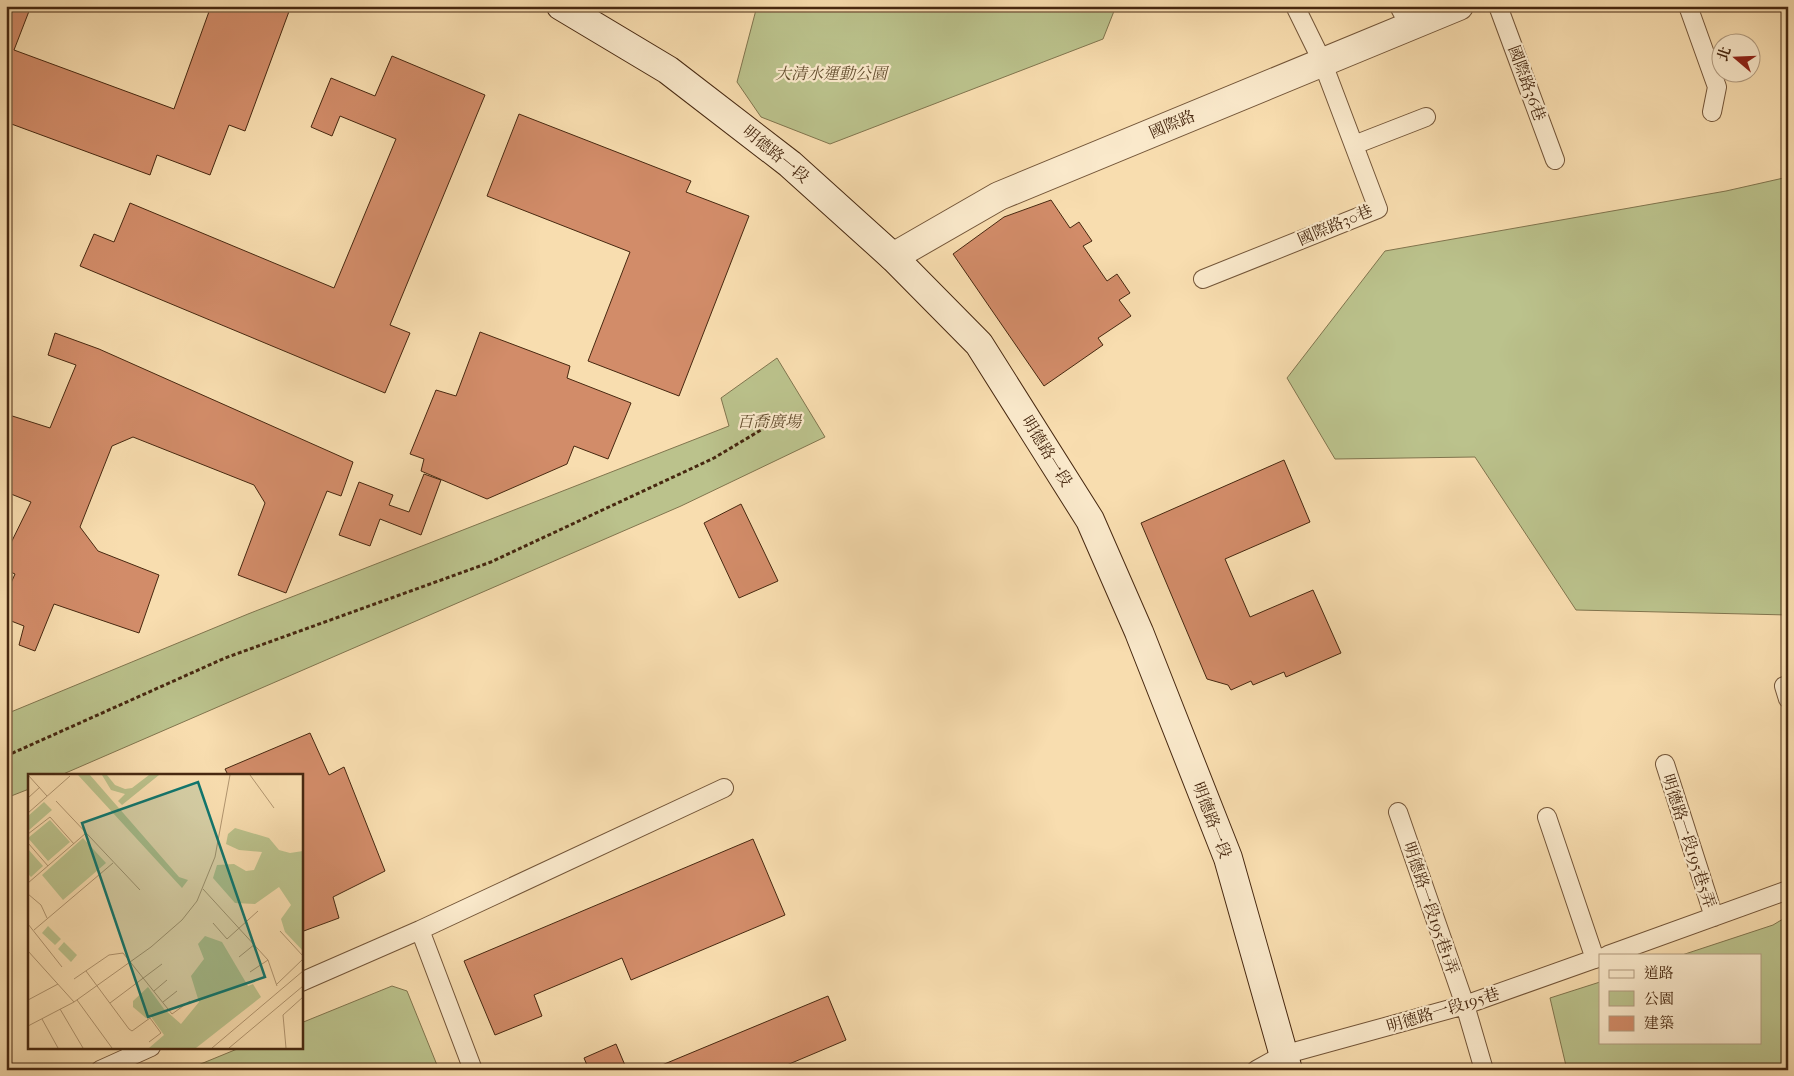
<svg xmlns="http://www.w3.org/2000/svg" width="1794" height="1076" font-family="'IM FELL French Canon','Noto Serif TC',serif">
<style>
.green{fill:#bbc28c;stroke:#81754e}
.building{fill:#d28c69;stroke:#472810}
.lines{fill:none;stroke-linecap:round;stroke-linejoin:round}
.lane-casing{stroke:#735538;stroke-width:20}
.street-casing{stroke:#735538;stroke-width:30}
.secondary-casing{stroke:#472810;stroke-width:30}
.path{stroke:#472810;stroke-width:3;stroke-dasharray:4 2.5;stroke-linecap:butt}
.lane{stroke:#fae9cb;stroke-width:18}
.street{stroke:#fae9cb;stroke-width:28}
.secondary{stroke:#fae9cb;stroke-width:28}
.labels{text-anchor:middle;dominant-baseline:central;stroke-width:4.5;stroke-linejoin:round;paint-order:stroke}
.park-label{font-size:16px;font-style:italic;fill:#644e2f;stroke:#fae9cb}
.street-label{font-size:16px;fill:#472810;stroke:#fae9cb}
.inset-road{fill:none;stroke:#b1956f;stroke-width:1}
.view{fill:#0f766e;fill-opacity:0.15;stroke:#0f766e;stroke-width:2.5}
.inset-edge{fill:none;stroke:#472810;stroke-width:2.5}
</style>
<rect width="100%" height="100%" fill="#f8ddaf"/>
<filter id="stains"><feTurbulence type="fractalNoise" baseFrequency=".004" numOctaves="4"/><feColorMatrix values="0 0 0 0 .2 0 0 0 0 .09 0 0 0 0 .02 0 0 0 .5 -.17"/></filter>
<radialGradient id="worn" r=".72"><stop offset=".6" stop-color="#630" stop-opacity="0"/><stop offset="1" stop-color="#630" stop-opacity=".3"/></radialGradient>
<!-- green -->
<path class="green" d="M757,6H1116L1103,39L830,144L761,117L737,82Z
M1788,177V615L1576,610L1475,457L1335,459L1287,378L1385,251L1726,191Z
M777,358L825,437L681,506L61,775H29V789L6,798V714L248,614L729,426L721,398Z
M1788,916V1070H1567L1550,998L1600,982V1042H1760V955H1682L1773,925Z
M392,986L407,991L439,1070H186L242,1047H301V1023Z"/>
<!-- building -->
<path class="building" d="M6,6H31L14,50L174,109L211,6H291L245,131L229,125L210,175L157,155L150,175L6,122L8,107L6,106Z
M392,56L485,95L390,325L410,333L385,393L80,266L94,234L114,242L130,203L334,288L396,139L340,116L332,136L311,127L331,78L375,96Z
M519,114L691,181L686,192L749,216L679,396L588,361L630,252L487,196Z
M1051,200L1070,228L1079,222L1092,241L1083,246L1107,281L1117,274L1130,293L1119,300L1131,316L1098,338L1103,345L1044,386L953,254L1004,217Z
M480,332L570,366L567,378L631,403L608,459L574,446L567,464L487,499L421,471L424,459L410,454L436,390L456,396Z
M55,333L99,349L353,462L341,496L327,491L286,593L238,575L265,503L254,485L133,437L112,446L80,527L98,551L159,575L139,633L54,604L35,651L19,645L24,626L6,619V594L15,574L6,570V553L31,502L6,492V414L50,428L76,365L48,355Z
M1284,460L1310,522L1225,559L1250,617L1313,590L1341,653L1286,677L1284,672L1253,685L1251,681L1231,690L1228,685L1207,679L1141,523Z
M424,474L441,480L421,535L380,519L370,546L339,535L359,482L393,495L389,505L409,512Z
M741,504L778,581L739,598L704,523Z
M310,733L329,775L344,767L385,871L333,897L339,918L301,932V775H228L225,769Z
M753,839L785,915L631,980L622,958L534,995L542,1016L495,1035L464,961Z
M828,996L846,1040L775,1070H650Z
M616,1044L627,1070H589L584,1058Z"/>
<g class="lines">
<!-- lane casing -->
<g class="lane-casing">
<path id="lane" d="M1399,6L1410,27
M1498,6L1555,160
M1688,6L1717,87L1712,112
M1354,145L1426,117
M1203,279L1378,209L1322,61L1295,6
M1784,686L1788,699
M1665,764L1714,917
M1398,812L1465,1005L1484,1070
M1547,817L1595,959
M420,930L473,1070
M1608,955L1788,890
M301,982L420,930L724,788
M100,1070L151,1047
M1256,1070L1283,1055L1465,1005L1600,957"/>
</g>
<!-- street casing -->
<g class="street-casing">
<path id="street" d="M893,257L999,196L1459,6"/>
</g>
<!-- secondary casing -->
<g class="secondary-casing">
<path id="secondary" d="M561,6L668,70L790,164L893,257L979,344L1090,520L1139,632L1228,858L1288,1070"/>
</g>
<!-- path -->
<path class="path" d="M6,756L225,658L491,562L714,458L776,421"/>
<!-- lane -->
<use href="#lane" class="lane"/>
<!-- street -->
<use href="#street" class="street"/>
<!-- secondary -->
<use href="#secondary" class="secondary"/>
</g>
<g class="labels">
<!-- park labels -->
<g class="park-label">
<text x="831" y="73">大清水運動公園</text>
<text x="769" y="421">百喬廣場</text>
</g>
<!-- street labels -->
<g class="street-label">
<text transform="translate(1527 83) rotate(70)">國際路36巷</text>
<text transform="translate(1172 124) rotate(-23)">國際路</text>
<text transform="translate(776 154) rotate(39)">明德路一段</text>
<text transform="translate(1335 225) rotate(-23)">國際路30巷</text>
<text transform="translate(1047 451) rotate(58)">明德路一段</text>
<text transform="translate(1212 820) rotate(69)">明德路一段</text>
<text transform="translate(1689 841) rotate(72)">明德路一段195巷5弄</text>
<text transform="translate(1431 908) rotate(71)">明德路一段195巷1弄</text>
<text transform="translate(1443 1010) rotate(-17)">明德路一段195巷</text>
</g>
</g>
<!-- overview -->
<g transform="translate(28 774)">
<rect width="275" height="275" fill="#f8ddaf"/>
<path d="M50,1H62L151,103L160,106L154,114ZM74,1H79L87,11L97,15L104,14L121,1H131L94,31L90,27L97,20L83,16ZM16,28L24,36L0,57V42ZM22,46L42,68L20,87L0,64ZM207,54L241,64L251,76L262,79L275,77V177L257,158L253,145L263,131L251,113L227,130L207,129L185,104L189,91L206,90L218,97L226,96L234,78L211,76L198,70L200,60ZM55,64L78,89L35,126L14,101ZM0,75L15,92L3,103L0,100ZM20,152L33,165L27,171L14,159ZM177,162L194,168L220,212L225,210L233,223L168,274H121L136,261L123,243L118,244L105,233V227L120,213L136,235L153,250L171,228L163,202L176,185L170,170ZM36,168L49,181L43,188L30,175Z" fill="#bbc28c"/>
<path class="inset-road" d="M0,1L19,22M222,1L246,34M0,24L12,13M28,27L112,116M0,39L42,2M0,60L22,43L46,70M0,69L20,92M0,109L58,59M175,115L240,186L249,212M0,120L13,131L19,144M185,149L199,165L230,137M0,150L34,193M6,156L85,89M252,157L275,182M0,177L46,228M211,183L227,170M58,197L101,255L104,257L122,244L133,259L121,268M222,198L240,186M46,205L81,181L95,179L144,240L162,227M249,210L275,185M126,217L139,206M0,226L30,210M49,226L84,274M135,228L149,217M82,229L134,190M32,235L55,274M14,245L30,274M0,252L46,228L123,173L154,146L169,127L187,83L202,1M184,274L275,197M201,274L275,212M258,274L255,241L275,223"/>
<path class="view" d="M170,8L237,203L120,243L54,49Z"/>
<rect width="275" height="275" class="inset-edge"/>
</g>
<!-- margin -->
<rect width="1794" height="1076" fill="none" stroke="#f8ddaf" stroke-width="25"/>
<rect x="8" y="8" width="1779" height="1061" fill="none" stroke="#472810" stroke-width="2.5"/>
<rect x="12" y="12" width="1769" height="1051" fill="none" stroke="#472810"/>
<!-- legend -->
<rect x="1599" y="954" width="162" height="90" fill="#fae9cb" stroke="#b29c80"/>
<rect x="1609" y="970" width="25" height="8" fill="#fae9cb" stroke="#b29c80"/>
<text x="1644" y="978" font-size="15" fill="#472810">道路</text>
<rect x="1609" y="991" width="25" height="15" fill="#bbc28c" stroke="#b29c80"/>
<text x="1644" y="1004" font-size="15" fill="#472810">公園</text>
<rect x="1609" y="1016" width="25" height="15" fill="#d28c69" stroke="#b29c80"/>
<text x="1644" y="1028" font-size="15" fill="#472810">建築</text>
<!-- north arrow -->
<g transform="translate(1736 58) rotate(289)"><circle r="24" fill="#fae9cb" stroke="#b29c80"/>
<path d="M0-4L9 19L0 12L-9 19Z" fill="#8f2418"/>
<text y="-8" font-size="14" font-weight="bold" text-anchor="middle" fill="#472810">北</text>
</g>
<rect width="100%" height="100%" filter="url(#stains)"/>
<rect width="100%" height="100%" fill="url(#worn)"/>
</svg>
